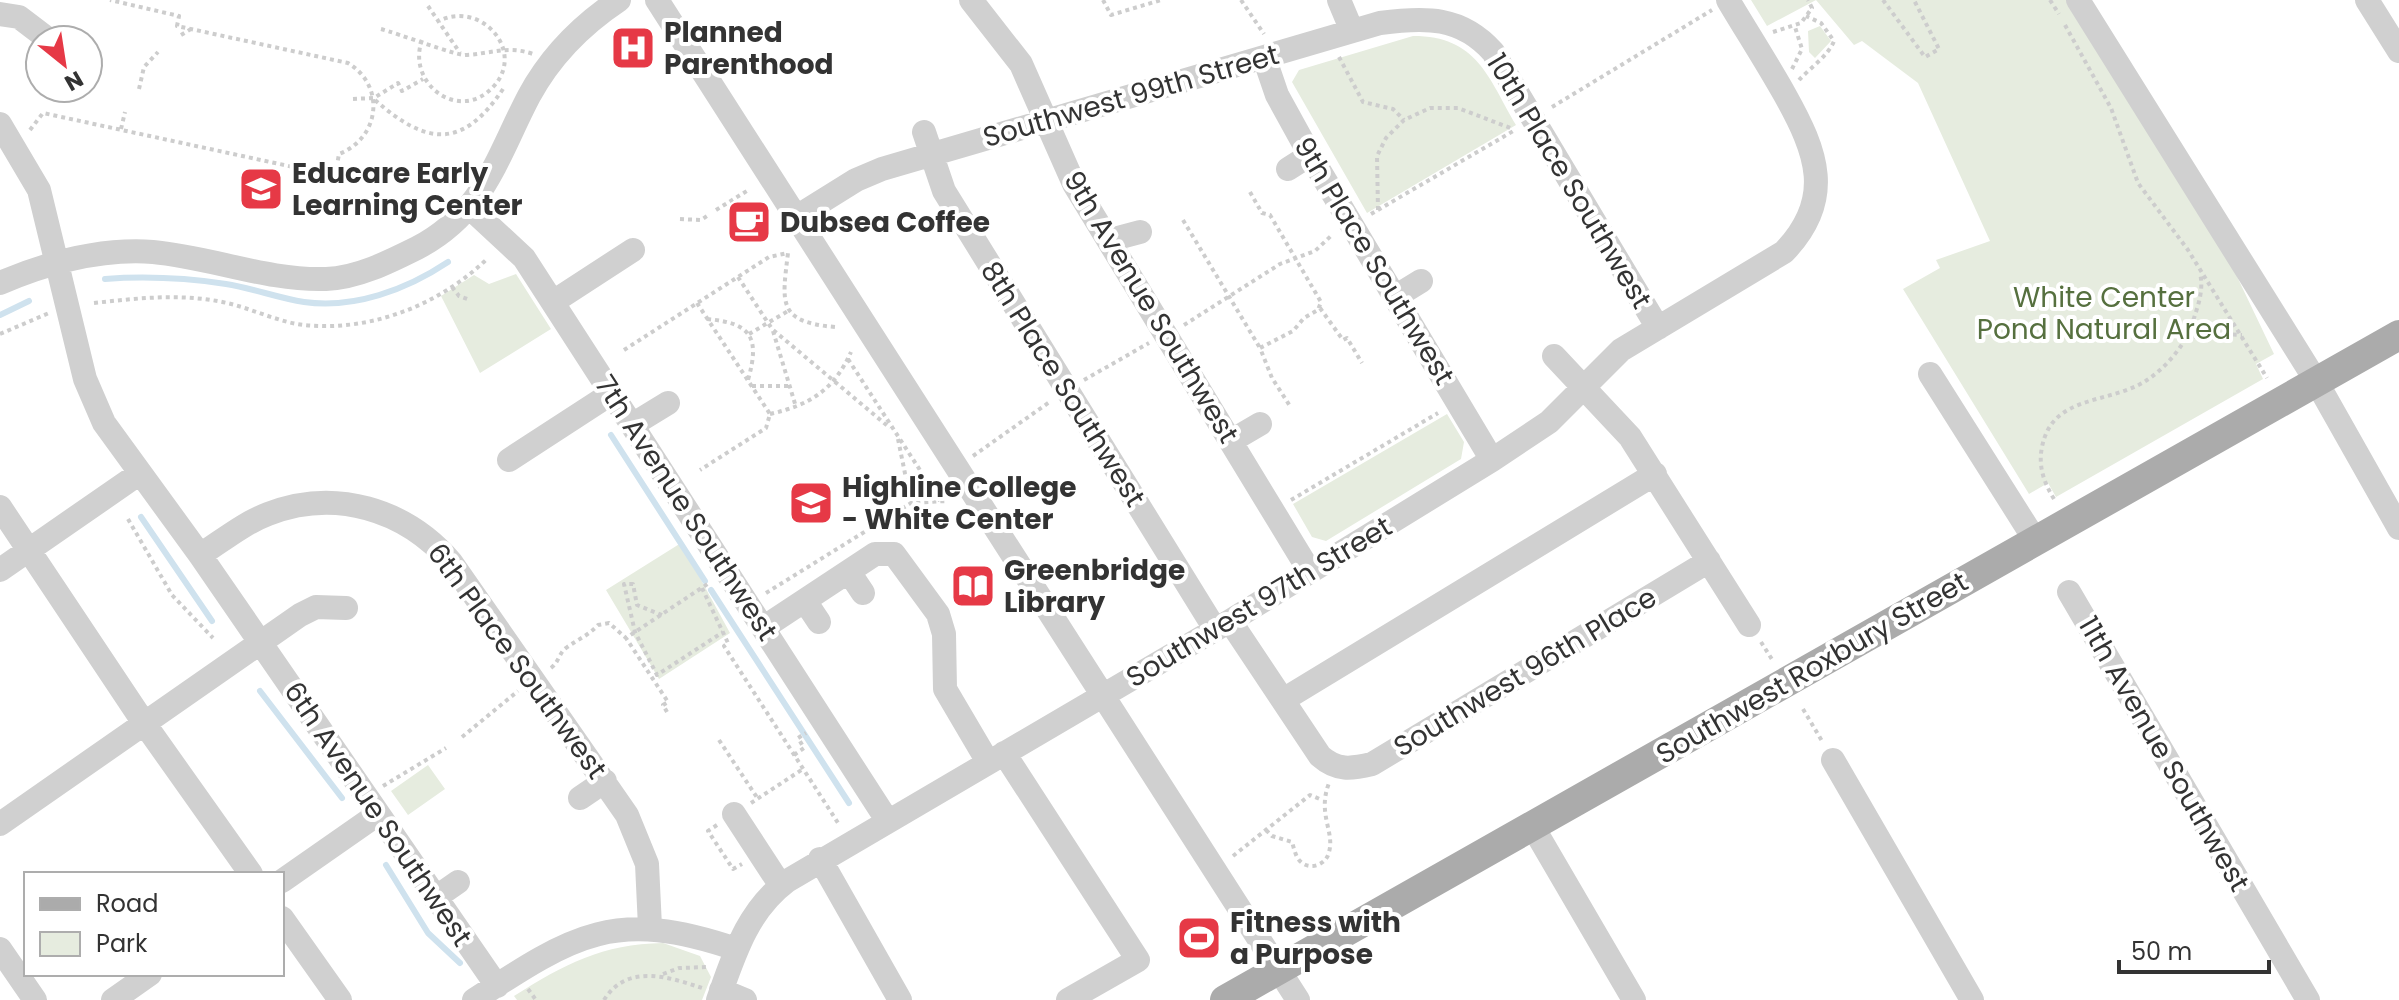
<svg xmlns="http://www.w3.org/2000/svg" width="2399" height="1000" font-family="Poppins,sans-serif">
<style>
.green{fill:#e6ecdf}
.lines{fill:none;stroke-linecap:round;stroke-linejoin:round}
.stream{stroke:#cfe2ee;stroke-width:6}
.path{stroke:#cdcdcd;stroke-width:4;stroke-dasharray:4 4;stroke-linecap:butt}
.minor{stroke:#d0d0d0;stroke-width:24}
.major{stroke:#ababab;stroke-width:30}
.labels{text-anchor:middle;dominant-baseline:central;stroke-width:8;stroke-linejoin:round;paint-order:stroke}
.poi-label{font-size:28px;font-weight:bold;fill:#333;stroke:#fff;text-anchor:start}
.street-label{font-size:28px;fill:#333;stroke:#fff}
.park-label{font-size:28px;fill:#56703f;stroke:#fff}
</style>
<rect width="100%" height="100%" fill="#fff"/>
<!-- green -->
<path class="green" d="M1751,0H2068L2220,241L2274,354L2256,364L2263,379L2056,497L2048,483L2029,494L1903,289L1940,268L1936,260L1990,241L1918,83L1862,41L1854,45L1816,0L1767,26Z
M1820,26L1831,41L1815,58L1809,52L1808,31Z
M1413,36C1477,36 1488,77 1516,125L1367,213L1292,82L1299,70Z
M516,274L551,329L480,373L441,296L474,275L489,284Z
M1447,414L1464,442L1461,459L1326,541L1312,537L1293,504Z
M681,543L730,633L659,679L606,590Z
M428,765L445,789L408,815L391,791Z
M663,943L700,956L711,977L702,1000H517L514,996C565,964 602,944 663,943Z"/>
<g class="lines">
<!-- stream -->
<path class="stream" d="M105,279C145,276 186,278 226,284C252,288 278,298 304,302C354,309 406,290 448,262
M0,315L29,301
M611,435L705,581
M141,517L212,621
M711,590L849,803
M260,691L342,798
M386,865L428,933L460,963"/>
<!-- path -->
<path class="path" d="M1103,0L1111,15L1161,0
M1241,0L1264,34
M1883,0L1925,57L1939,49L1914,0
M2050,0L2059,14
M428,6L460,53
M2065,25L2111,108L2138,183L2188,250L2267,378
M381,29C396,33 458,56 465,55C490,54 507,45 533,54
M1773,32L1801,23L1812,8L1808,0
M181,35L191,29
M422,40C406,84 460,124 494,86C526,50 480,0 439,21
M1339,57L1363,102L1393,109L1404,120
M1792,69L1802,49L1795,27
M1799,80C1810,68 1828,56 1834,41L1821,23L1806,16
M139,89L144,67L158,52
M353,99L374,98L398,83L402,91L423,79
M375,100C427,146 463,149 503,89
M1552,107L1712,10
M121,129L125,112
M30,130L43,113L335,176L339,154C380,138 386,86 348,63L177,26L179,16L110,0
M1250,192L1262,213L1270,215L1321,302L1318,310L1304,318L1293,331L1260,348L1272,378L1290,406
M716,210L750,189
M1378,210L1377,156L1386,138L1404,120L1430,108H1458L1513,129
M1371,214L1515,130
M680,219L701,220L707,216
M1183,220L1260,348
M738,277L772,329L890,428
M452,287L459,296L470,300
M94,303C139,298 183,293 227,303C253,309 278,322 304,325C371,332 439,305 487,259
M697,303L770,414L766,428L700,470
M1320,308L1343,340L1347,338L1362,363
M707,319C752,323 760,338 748,380
M1184,325L1280,264L1315,251L1332,235
M773,331L796,407
M0,334L49,313
M749,334L788,311
M2186,340L2205,333L2242,335
M624,350L769,257L788,253C782,303 777,322 835,327
M848,359L940,501
M1084,380L1149,343
M752,386H789
M770,414C810,405 834,390 851,352
M898,439L911,503
M973,456L1051,401
M2054,499C2044,483 2038,466 2042,447C2052,395 2107,404 2144,382C2165,369 2186,345 2193,321C2198,306 2204,290 2200,273
M1291,500L1438,413
M128,519L172,595L213,638
M702,588L728,643L724,646L840,826
M766,593L911,503L947,501
M662,615L637,605L633,584H624L635,632L657,675L723,632
M1761,642L1773,661
M551,668C559,662 559,653 566,648C578,639 588,636 598,625L609,623L626,638
M1803,709L1822,741
M667,712L663,705L668,702L626,638L709,583
M462,737L518,691
M719,740L758,799
M794,755L804,748L798,738L806,733
M383,786L446,748
M751,803L803,769
M717,825L708,831L733,869L742,864
M1266,830L1272,836L1292,842C1294,848 1295,855 1299,860C1308,871 1326,866 1329,852C1335,832 1317,814 1329,783
M1233,856L1310,795L1322,800
M663,974L679,968L709,967
M528,989L536,1000
M604,1000C627,963 669,977 702,988"/>
<!-- minor -->
<path class="minor" d="M657,0L1298,1000
M971,0L1021,64L1074,184L1310,572
M1339,0L1352,31
M2078,0L2316,381L2399,528
M2367,0L2399,51
M0,14L19,17L44,36
M1264,57L1277,95L1310,155L1492,460
M0,124L39,190L85,379L104,423L200,555L497,986
M924,132L944,191L1215,629
M1288,169L1310,155
M469,207L524,258L887,820
M795,218L856,180L882,169L1380,23C1425,17 1461,16 1493,52L1658,328
M1110,240L1140,232
M0,283C47,263 100,248 153,252C210,257 268,281 326,279C357,278 389,262 417,248C484,213 497,157 529,96C550,57 583,24 619,0
M1395,297L1421,281
M553,302L633,250
M1554,356L1630,437L1749,625
M1930,374L2035,540
M632,425L668,403
M1231,441L1260,424
M509,460L612,393
M0,507L144,723L251,874
M200,555C222,541 244,523 268,514C335,488 405,509 451,562L627,815L647,864L650,927
M0,570L140,473
M849,572L863,593
M2069,592L2308,1000
M805,601L819,622
M1230,621L1320,756C1337,771 1351,769 1372,764L1709,561
M763,628L875,554H894L938,614L944,634L945,689L988,762
M1283,700L1655,474
M1004,753L1138,960L1068,1000
M1833,760L1972,1000
M580,798L605,781
M734,814L781,886
M0,824L300,615L316,607L346,608
M1533,827L1634,1000
M820,859L900,1000
M282,881L378,814
M435,898L458,882
M282,918L340,1000
M0,949L35,1000
M721,990L745,1000
M113,1000L150,974
M474,1000C575,934 615,908 736,949
M718,1000C734,955 747,911 787,881L1230,621L1492,460L1549,422L1621,350L1784,252C1835,199 1817,152 1785,95C1767,63 1747,32 1728,0"/>
<!-- major -->
<path class="major" d="M1225,1000L2399,335"/>
</g>
<!-- icons -->
<defs>
<g id="hospital-square" transform="scale(2.3)"><rect x="-9" y="-9" width="18" height="18" rx="4" fill="#e63946" stroke="#fff"/><path d="M-5-5h3v3.5h4V-5h3V5h-3V1.5h-4V5h-3Z" fill="#fff"/></g>
<g id="school-square" transform="scale(2.3)"><rect x="-9" y="-9" width="18" height="18" rx="4" fill="#e63946" stroke="#fff"/><path d="M0-5L7-2L0 1L-7-2ZM-4 1L0 2.5L4 1V4Q0 6-4 4Z" fill="#fff"/></g>
<g id="cafe-square" transform="scale(2.3)"><rect x="-9" y="-9" width="18" height="18" rx="4" fill="#e63946" stroke="#fff"/><path d="M-5.5-4.5H6V0H3Q3 3.5 0 3.5H-2.5Q-5.5 3.5-5.5 0ZM3-3.2v2h1.7v-2ZM-6 4.5H4V6H-6Z" fill="#fff"/></g>
<g id="university-square" transform="scale(2.3)"><rect x="-9" y="-9" width="18" height="18" rx="4" fill="#e63946" stroke="#fff"/><path d="M0-5L7-2L0 1L-7-2ZM-4 1L0 2.5L4 1V4Q0 6-4 4Z" fill="#fff"/></g>
<g id="library-square" transform="scale(2.3)"><rect x="-9" y="-9" width="18" height="18" rx="4" fill="#e63946" stroke="#fff"/><path d="M-6-4Q-3-5.5-.7-3.5V5Q-3 3-6 4ZM6-4Q3-5.5 .7-3.5V5Q3 3 6 4Z" fill="#fff"/></g>
<g id="stadium-square" transform="scale(2.3)"><rect x="-9" y="-9" width="18" height="18" rx="4" fill="#e63946" stroke="#fff"/><path d="M0-5a6.5 5 0 1 0 0 10a6.5 5 0 1 0 0-10ZM-3.5-1.8h7v3.6h-7Z" fill="#fff"/></g>
</defs>
<g fill-rule="evenodd">
<use href="#hospital-square" x="633" y="48"/>
<use href="#school-square" x="261" y="189"/>
<use href="#cafe-square" x="749" y="222"/>
<use href="#university-square" x="811" y="503"/>
<use href="#library-square" x="973" y="586"/>
<use href="#stadium-square" x="1199" y="938"/>
</g>
<g class="labels">
<!-- poi labels -->
<g class="poi-label">
<text x="664" y="32">Planned<tspan x="664" dy="32">Parenthood</tspan></text>
<text x="292" y="173">Educare Early<tspan x="292" dy="32">Learning Center</tspan></text>
<text x="780" y="222">Dubsea Coffee</text>
<text x="842" y="487">Highline College<tspan x="842" dy="32">- White Center</tspan></text>
<text x="1004" y="570">Greenbridge<tspan x="1004" dy="32">Library</tspan></text>
<text x="1230" y="922">Fitness with<tspan x="1230" dy="32">a Purpose</tspan></text>
</g>
<!-- street labels -->
<g class="street-label">
<text transform="translate(1131 96) rotate(-16)">Southwest 99th Street</text>
<text transform="translate(1569 181) rotate(59)">10th Place Southwest</text>
<text transform="translate(1374 261) rotate(59)">9th Place Southwest</text>
<text transform="translate(1151 307) rotate(59)">9th Avenue Southwest</text>
<text transform="translate(1063 384) rotate(58)">8th Place Southwest</text>
<text transform="translate(686 508) rotate(57)">7th Avenue Southwest</text>
<text transform="translate(1259 602) rotate(-31)">Southwest 97th Street</text>
<text transform="translate(517 661) rotate(54)">6th Place Southwest</text>
<text transform="translate(1812 668) rotate(-30)">Southwest Roxbury Street</text>
<text transform="translate(1525 672) rotate(-31)">Southwest 96th Place</text>
<text transform="translate(2164 754) rotate(60)">11th Avenue Southwest</text>
<text transform="translate(378 814) rotate(56)">6th Avenue Southwest</text>
</g>
<!-- park labels -->
<g class="park-label">
<text x="2104" y="297">White Center<tspan x="2104" dy="32">Pond Natural Area</tspan></text>
</g>
</g>
<!-- legend -->
<rect x="24" y="872" width="260" height="104" fill="#ffffff" stroke="#adadad" stroke-width="2"/>
<rect x="40" y="898" width="40" height="12" fill="#ababab" stroke="#adadad" stroke-width="2"/>
<text x="96" y="912" font-size="24" fill="#333333">Road</text>
<rect x="40" y="932" width="40" height="24" fill="#e6ecdf" stroke="#adadad" stroke-width="2"/>
<text x="96" y="952" font-size="24" fill="#333333">Park</text>
<!-- north arrow -->
<g transform="translate(64 64) rotate(150)"><circle r="38" fill="#ffffff" stroke="#adadad" stroke-width="2"/>
<path d="M0-6L14 30L0 20L-14 30Z" fill="#e63946"/>
<text y="-12" font-size="22" font-weight="bold" text-anchor="middle" fill="#333333">N</text>
</g>
<!-- scale -->
<path d="M2119 960v12h150v-12" fill="none" stroke="#333333" stroke-width="4"/>
<text x="2131" y="960" font-size="24" fill="#333333" stroke="#ffffff" stroke-width="6" paint-order="stroke">50 m</text>
</svg>
